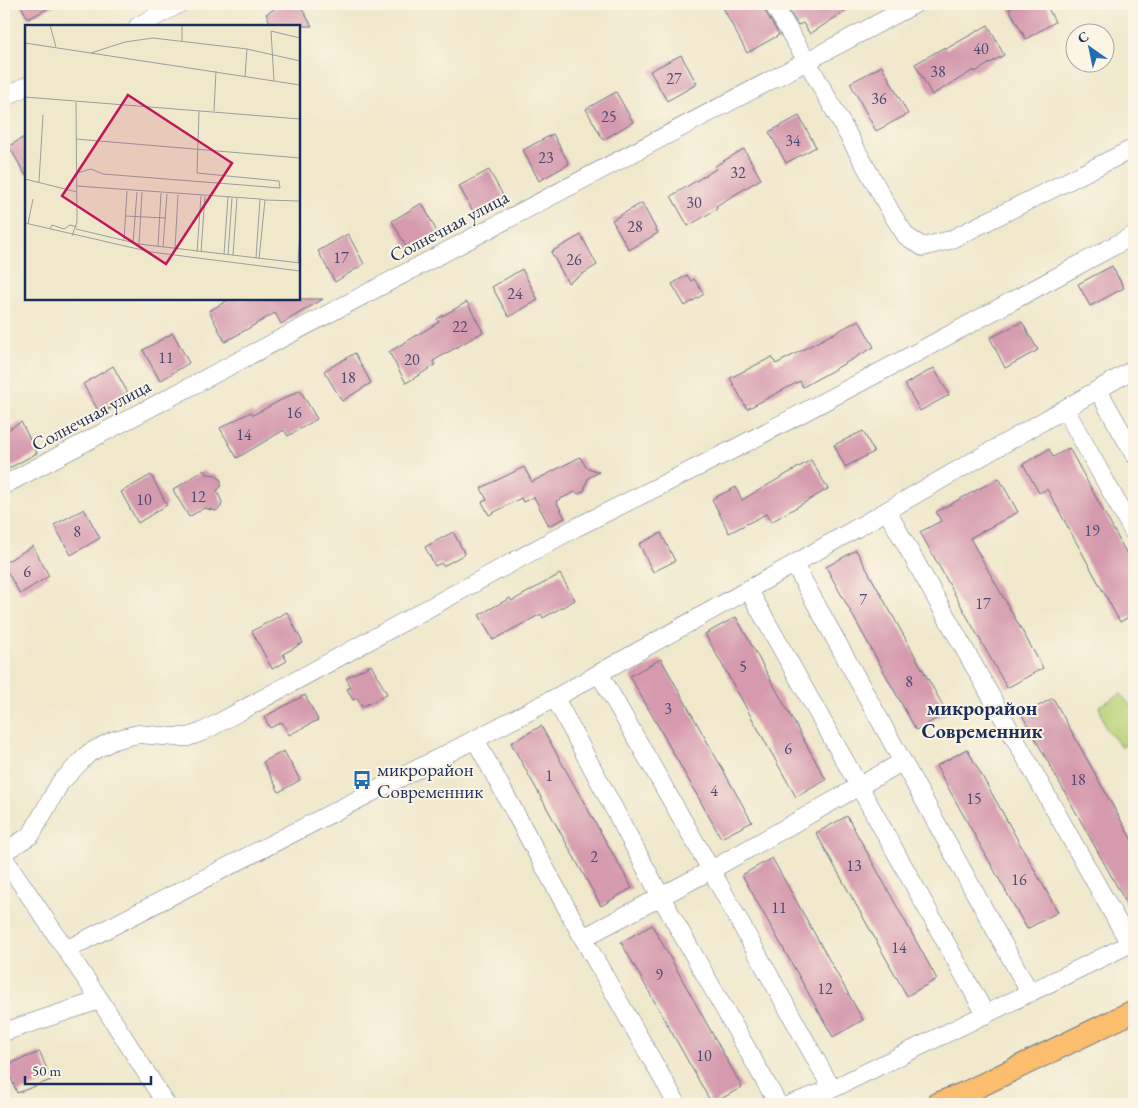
<svg xmlns="http://www.w3.org/2000/svg" width="1138" height="1108" font-family="'EB Garamond',serif">
<style>
.green{fill:#b9d378;stroke:#6a816b}
.building{fill:#d59aad}
.lines{fill:none;stroke-linecap:round;stroke-linejoin:round}
.minor-casing{stroke:#657084;stroke-width:19}
.major-casing{stroke:#657084;stroke-width:24}
.minor{stroke:#fff;stroke-width:18}
.major{stroke:#fbbd6e;stroke-width:22}
.labels{text-anchor:middle;dominant-baseline:central;stroke-width:4;stroke-linejoin:round;paint-order:stroke}
.number-label{font-size:16px;fill:#4a4a72}
.street-label{font-size:19px;fill:#1b2f5e;stroke:#fcf5e5}
.poi-label{font-size:19px;fill:#1b2f5e;stroke:#fcf5e5;text-anchor:start}
.neighbourhood-label{font-size:20px;font-weight:bold;fill:#1b2f5e;stroke:#fcf5e5}
.inset-road{fill:none;stroke:#9a9e9f;stroke-width:1}
.view{fill:#c2185b;fill-opacity:0.15;stroke:#c2185b;stroke-width:2.5}
.inset-edge{fill:none;stroke:#1b2f5e;stroke-width:2.5}
</style>
<rect width="100%" height="100%" fill="#fcf5e5"/>
<filter id="ink" filterUnits="userSpaceOnUse"><feTurbulence type="fractalNoise" baseFrequency=".02" numOctaves="2"/><feDisplacementMap in="SourceGraphic" scale="10" xChannelSelector="R" yChannelSelector="G"/><feConvolveMatrix kernelMatrix="1 2 1 2 8 2 1 2 1" color-interpolation-filters="sRGB"/></filter>
<filter id="wash" filterUnits="userSpaceOnUse"><feTurbulence type="fractalNoise" baseFrequency=".0096" numOctaves="4" result="noise"/><feDisplacementMap in="SourceGraphic" scale="20" xChannelSelector="R" yChannelSelector="G"/><feGaussianBlur stdDeviation="1.12" result="paint"/><feColorMatrix in="noise" values="0 0 0 0 0 0 0 0 0 0 0 0 0 0 0 0 0 1.4 0 .05"/><feComposite in="paint" operator="in"/></filter>
<g filter="url(#wash)">
<rect width="100%" height="100%" fill="#efe8cb"/>
<!-- green -->
<path class="green" d="M1121,694L1134,710V741L1122,747L1106,729L1099,706Z"/>
<g id="blocks">
<!-- building -->
<path class="building" d="M20,4H57L28,19Z
M283,4H299L312,26H272L266,14Z
M721,4H762L764,9L779,35L747,53Z
M793,4H856L810,34L803,23L798,25L787,7Z
M1018,4H1046L1055,22L1026,39L1009,9Z
M988,25L1004,55L975,72L974,70L932,95L915,64L945,47L946,49Z
M681,55L697,84L667,101L650,71Z
M882,66L908,114L876,131L850,83Z
M616,92L633,122L603,140L586,109Z
M799,116L816,147L786,163L769,132Z
M553,134L569,164L539,181L523,150Z
M26,136V176L9,146Z
M744,149L761,179L716,206L717,209L688,226L671,196L716,169L715,166Z
M489,170L505,199L476,217L459,186Z
M422,203L438,234L408,250L392,221Z
M642,203L658,233L629,250L612,220Z
M348,234L364,264L335,282L318,251Z
M581,235L597,265L568,283L551,252Z
M1112,266L1124,288L1090,306L1078,284Z
M522,269L538,300L509,317L492,287Z
M687,275L691,281L694,279L704,294L685,306L672,284Z
M230,299H323L281,324L275,313L225,342L209,311Z
M467,302L483,332L433,361L435,365L406,383L389,352L439,322L437,319Z
M859,320L874,347L803,387L800,381L747,409L730,378L772,357L776,364Z
M1022,322L1038,350L1005,368L990,338Z
M173,333L189,363L160,381L143,350Z
M355,353L371,383L342,401L324,371Z
M113,366L130,397L100,414L83,384Z
M934,368L949,395L920,411L905,384Z
M300,390L317,419L288,436L284,430L237,458L220,428L251,412L253,415Z
M21,422L37,453L4,471V432Z
M863,431L874,452L845,467L834,445Z
M1069,448L1134,567V614L1120,622L1047,489L1039,493L1023,464L1049,449L1053,457Z
M580,457L586,467L599,472L588,478L584,491L579,494L575,492L556,501L565,518L549,526L534,497L523,502L521,498L489,515L482,502L487,500L481,488L524,467L532,482Z
M811,460L828,489L771,522L766,514L729,533L712,499L736,487L742,500Z
M204,470L207,474L215,475L221,480V486L217,491L222,502L221,507L216,511L204,508L189,517L173,490Z
M151,475L167,505L138,523L121,492Z
M999,478L1018,512L970,538L1043,668L1007,688L920,532L941,521L936,512Z
M84,509L100,538L71,555L54,525Z
M453,532L465,554L443,566L441,563L435,566L425,547Z
M661,533L675,561L653,572L639,544Z
M33,546L49,576L20,594L4,566V563Z
M856,550L947,713L916,730L826,567Z
M560,574L575,600L543,618L541,614L493,640L479,615L510,598L512,601Z
M287,612L303,643L283,654L287,661L272,669L252,631Z
M736,617L826,780L796,797L705,634Z
M661,659L752,822L721,838L630,676Z
M371,665L387,694L362,707L357,698L353,700L347,689L351,687L346,678Z
M305,695L318,720L289,735L282,722L270,728L264,717Z
M1053,698L1134,844V917L1022,715Z
M541,726L632,888L601,906L511,743Z
M967,749L1058,912L1027,929L936,766Z
M284,751L300,780L279,792L263,762Z
M847,816L937,979L907,996L816,833Z
M772,858L863,1020L833,1037L742,875Z
M652,925L742,1087L712,1104L621,942Z
M40,1052L51,1080L17,1093L6,1065Z"/>
</g>
</g>
<g filter="url(#ink)">
<use href="#blocks" fill-opacity="0" stroke="#657084" stroke-width="1"/>
<g class="lines">
<!-- minor casing -->
<g class="minor-casing">
<path id="minor" d="M773,4L807,61L892,214L906,236L923,247L950,240L1134,148
M138,26L179,4
M4,98L26,86
M1098,390L1134,454
M1065,409L1134,533
M4,485L915,4
M887,511L1130,944
M794,564L1030,993
M748,589L859,786L986,1015
M599,673L711,870L832,1089
M555,698L661,897L778,1104
M475,739L583,938L677,1104
M4,852L31,835L60,783L89,753L114,740L138,734L175,737H188L202,732L575,528L736,448L916,353L1134,235
M4,858L100,1000L166,1104
M583,938L711,870L902,762
M66,950L555,698L794,564L1134,369
M4,1032L100,1000
M791,1104L832,1089L1134,942"/>
</g>
<!-- major casing -->
<g class="major-casing">
<path id="major" d="M937,1104L965,1093L1134,1011"/>
</g>
<!-- minor -->
<use href="#minor" class="minor"/>
<!-- major -->
<use href="#major" class="major"/>
</g>
</g>
<!-- icons -->
<defs>
<g id="bus-bare" transform="scale(1.5)"><path d="M-5-6H5V4H4V6H2V4H-2V6H-4V4H-5ZM-3.5-4V0h7V-4ZM-3.5 1.2v1.5H-2V1.2ZM2 1.2v1.5H3.5V1.2Z" fill="#1f6fb2" stroke="#fcf5e5" stroke-width="2.5" paint-order="stroke"/></g>
</defs>
<g fill-rule="evenodd">
<use href="#bus-bare" x="362" y="780"/>
</g>
<g class="labels">
<!-- number labels -->
<g class="number-label">
<text x="981" y="48">40</text>
<text x="938" y="71">38</text>
<text x="674" y="78">27</text>
<text x="879" y="98">36</text>
<text x="609" y="116">25</text>
<text x="793" y="140">34</text>
<text x="546" y="157">23</text>
<text x="738" y="172">32</text>
<text x="694" y="202">30</text>
<text x="635" y="226">28</text>
<text x="341" y="257">17</text>
<text x="574" y="259">26</text>
<text x="515" y="293">24</text>
<text x="460" y="326">22</text>
<text x="166" y="357">11</text>
<text x="412" y="359">20</text>
<text x="348" y="377">18</text>
<text x="294" y="412">16</text>
<text x="244" y="434">14</text>
<text x="198" y="496">12</text>
<text x="144" y="499">10</text>
<text x="1092" y="530">19</text>
<text x="77" y="531">8</text>
<text x="27" y="571">6</text>
<text x="863" y="599">7</text>
<text x="983" y="603">17</text>
<text x="743" y="666">5</text>
<text x="909" y="681">8</text>
<text x="668" y="708">3</text>
<text x="788" y="748">6</text>
<text x="549" y="775">1</text>
<text x="1078" y="779">18</text>
<text x="714" y="790">4</text>
<text x="974" y="798">15</text>
<text x="594" y="856">2</text>
<text x="854" y="865">13</text>
<text x="1019" y="879">16</text>
<text x="779" y="907">11</text>
<text x="899" y="947">14</text>
<text x="659" y="974">9</text>
<text x="825" y="988">12</text>
<text x="704" y="1055">10</text>
</g>
<!-- street labels -->
<g class="street-label">
<text transform="translate(449 226) rotate(-28)">Солнечная улица</text>
<text transform="translate(91 415) rotate(-28)">Солнечная улица</text>
</g>
<!-- poi labels -->
<g class="poi-label">
<text x="377" y="769">микрорайон<tspan x="377" dy="22">Современник</tspan></text>
</g>
<!-- neighbourhood labels -->
<g class="neighbourhood-label">
<text x="982" y="708">микрорайон<tspan x="982" dy="23">Современник</tspan></text>
</g>
</g>
<!-- overview -->
<g transform="translate(25 25)">
<rect width="275" height="275" fill="#efe8cb"/>
<path class="inset-road" d="M25,0L31,22M157,0V16M246,6L249,56M246,6L275,13M0,18L275,60M66,28L100,17L128,13L222,24L275,36M220,51L222,24M0,72L275,94M189,86L191,46M51,114L275,133M52,148L66,144L78,149L255,163L254,156L172,148L174,86M0,154L52,167M14,157L18,90M52,161L235,174L231,233M240,175L275,176M100,191L140,193M0,198L126,227L275,246M3,199L8,174M25,204L27,200L39,204L45,200L52,202M51,204L114,219L275,238M47,211L52,197L51,77M99,216L102,166M108,218L112,167M114,219L117,167M133,221L136,168M138,222L142,169M150,224L153,170M172,227L176,171M176,227L180,171M199,229L203,172M203,230L207,173M208,230L212,173M234,234L240,175L235,174M273,238L275,206"/>
<path class="view" d="M103,70L207,138L141,239L37,171Z"/>
<rect width="275" height="275" class="inset-edge"/>
</g>
<!-- margin -->
<rect width="1138" height="1108" fill="none" stroke="#fcf5e5" stroke-width="20"/>
<!-- north arrow -->
<g transform="translate(1090 48) rotate(327)"><circle r="24" fill="#fcf5e5" stroke="#a2a6af"/>
<path d="M0-4L9 19L0 12L-9 19Z" fill="#1f6fb2"/>
<text y="-8" font-size="14" font-weight="bold" text-anchor="middle" fill="#1b2f5e">С</text>
</g>
<!-- scale -->
<path d="M25 1076v8h126v-8" fill="none" stroke="#1b2f5e" stroke-width="2.5"/>
<text x="32" y="1076" font-size="15" fill="#1b2f5e" stroke="#fcf5e5" stroke-width="4" paint-order="stroke">50 m</text>
</svg>
